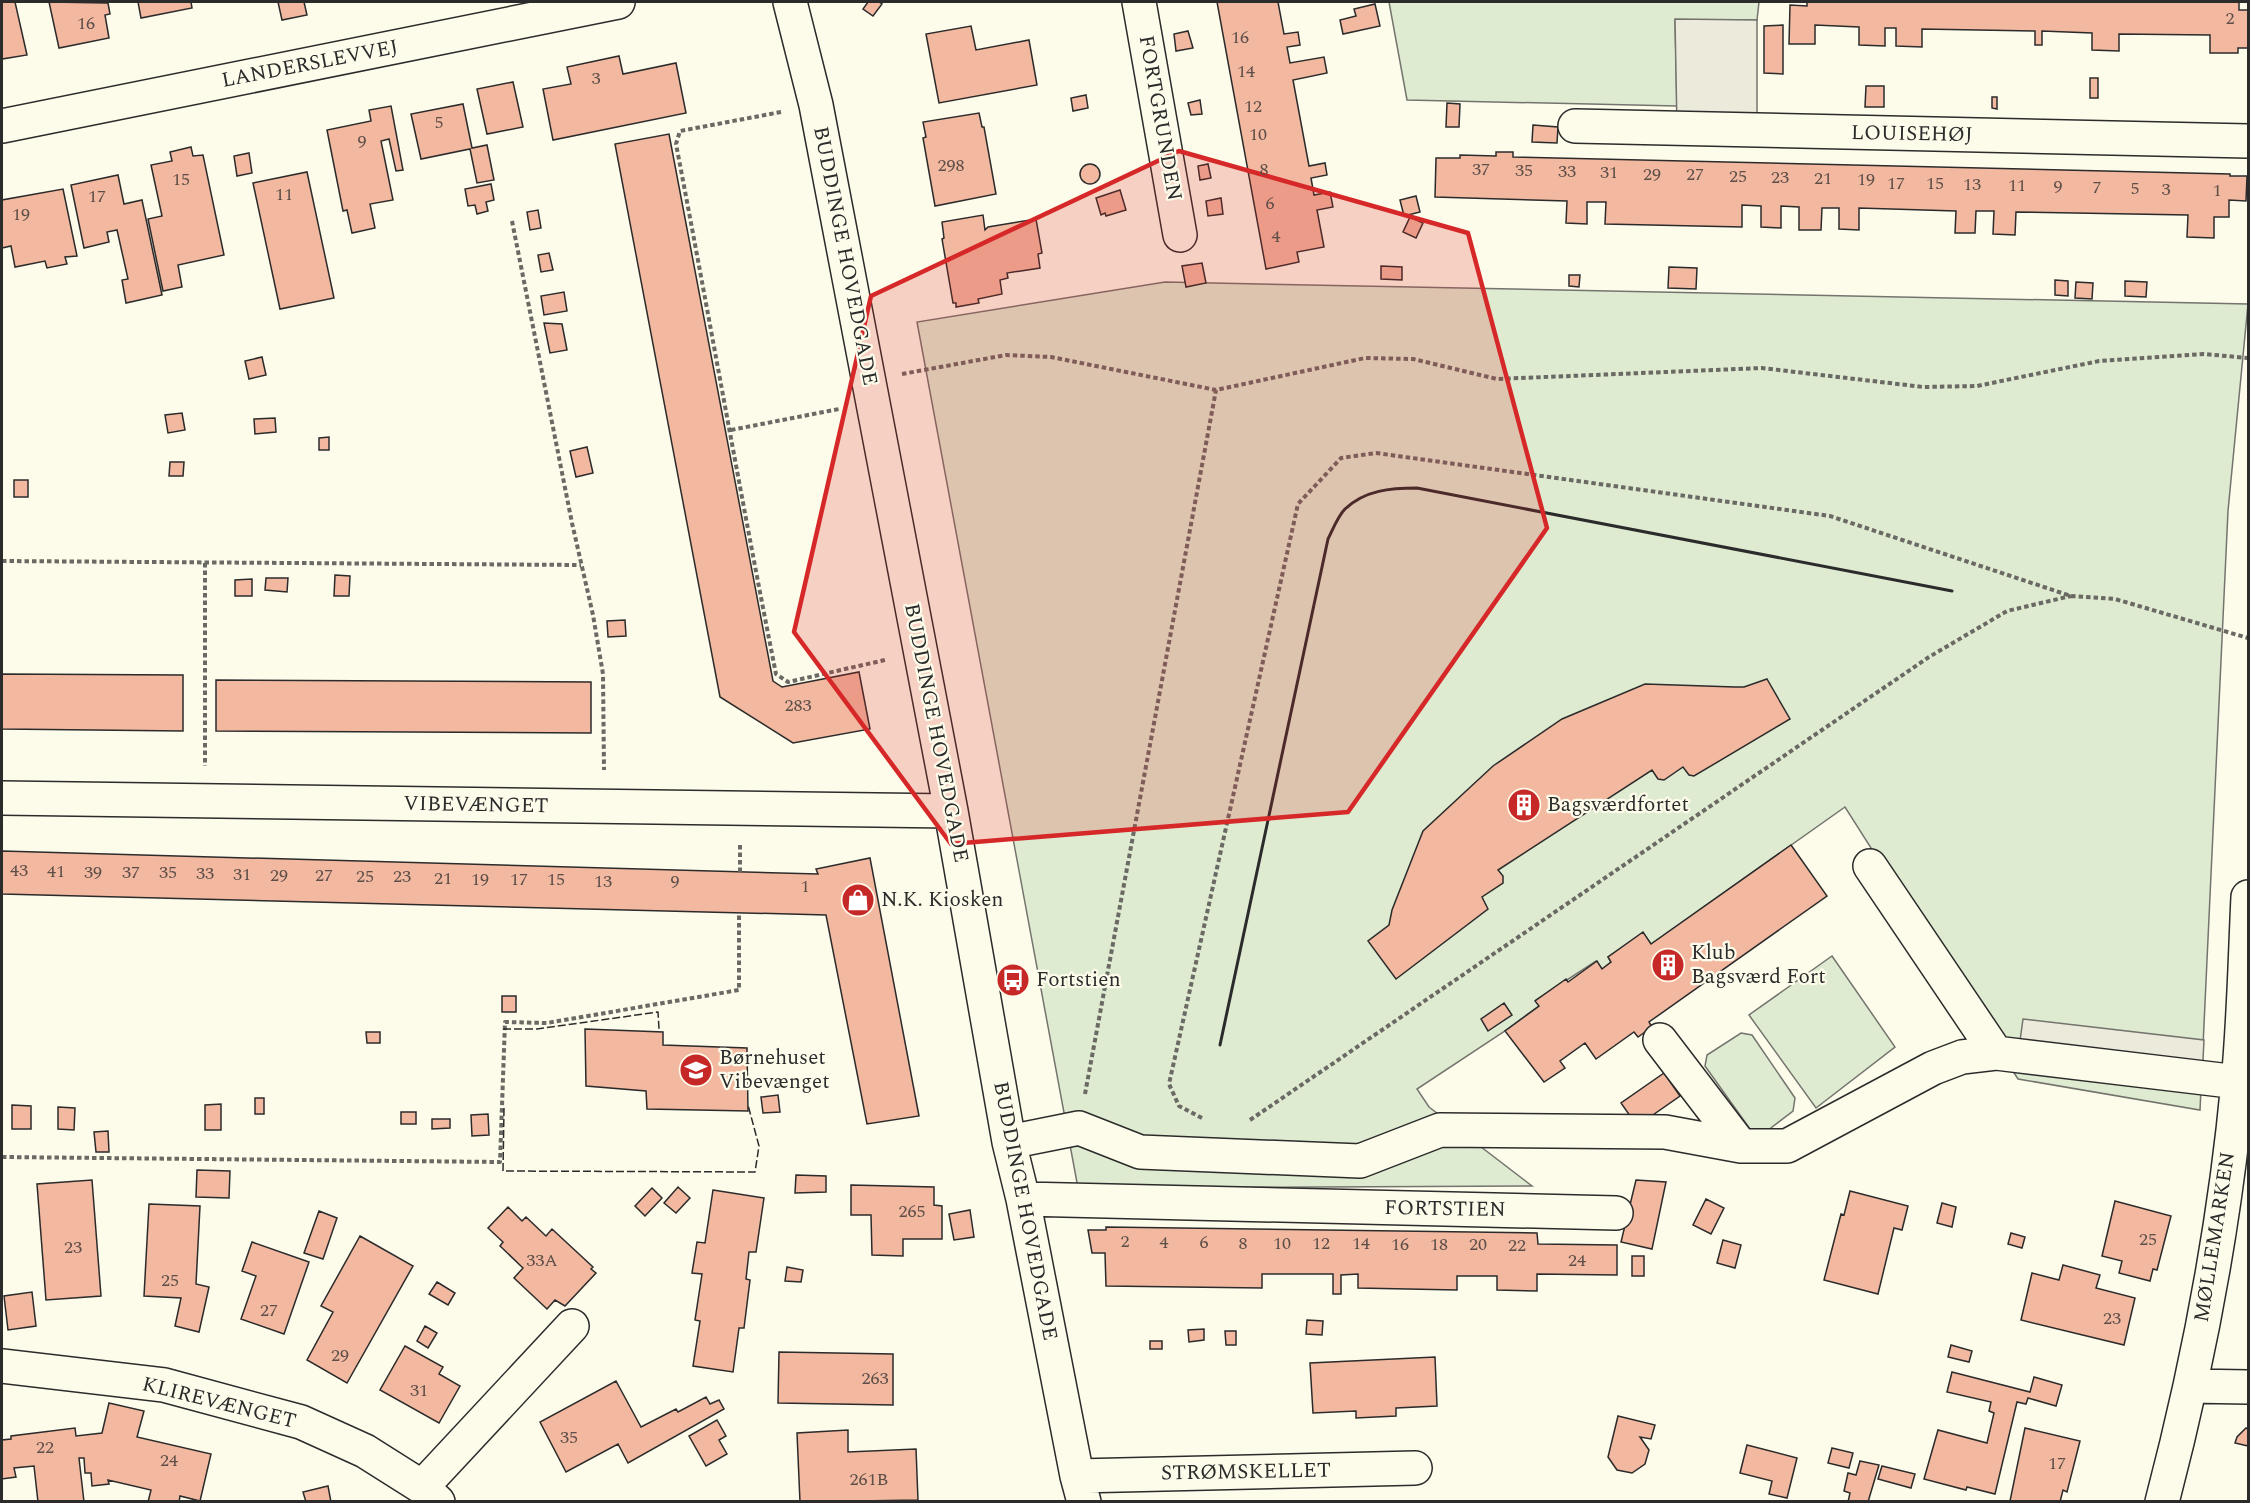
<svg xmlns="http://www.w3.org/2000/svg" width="2250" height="1503" font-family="Spectral,serif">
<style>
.green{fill:#deebd1;stroke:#74746e;stroke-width:1.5}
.parking{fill:#eceadb;stroke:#74746e;stroke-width:1.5}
.building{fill:#f2b8a0;stroke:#2b2b2b;stroke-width:1.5}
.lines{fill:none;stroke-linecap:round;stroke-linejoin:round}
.minor-casing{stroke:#2b2b2b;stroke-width:36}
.path{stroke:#6a6964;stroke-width:4;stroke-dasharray:4.5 3;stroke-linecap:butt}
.minor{stroke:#fdfbea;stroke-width:33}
.fence{stroke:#2b2b2b;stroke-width:1.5;stroke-dasharray:8 3;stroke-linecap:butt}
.wall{stroke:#2b2b2b;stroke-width:3}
.marked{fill:#d62828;fill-opacity:0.2;stroke:#d62828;stroke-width:4.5;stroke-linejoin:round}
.labels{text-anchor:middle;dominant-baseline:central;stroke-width:4.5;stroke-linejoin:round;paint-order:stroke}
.number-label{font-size:18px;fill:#5d4e48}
.street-label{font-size:21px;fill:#2b2b2b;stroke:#fdfbea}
.poi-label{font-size:21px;fill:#2b2b2b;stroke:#fdfbea;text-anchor:start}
</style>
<rect width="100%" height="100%" fill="#fdfbea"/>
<!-- green -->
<path class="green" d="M1389,2H1759L1757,20H1675L1677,106L1407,100Z
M1165,282L2248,304L2228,511L2200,1110L2018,1079L1845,807L1651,944L1643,933L1608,957L1611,962L1602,969L1596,961L1536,1000L1539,1006L1505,1031L1417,1089L1429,1107L1532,1186L1078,1188L917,322Z
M1832,956L1895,1047L1816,1108L1749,1015Z
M1741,1033L1752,1035L1795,1098L1793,1111L1763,1134L1750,1129L1705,1066L1707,1055Z"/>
<!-- parking -->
<path class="parking" d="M1675,19L1757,20V130L1677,129Z
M2023,1019L2204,1040L2202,1079L2018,1055Z"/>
<!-- building -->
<path class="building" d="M2,2H15L27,55L2,59Z
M49,2L108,3L110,14L105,15L109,38L59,48Z
M138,2H191L192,8L141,18Z
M278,2H304L307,15L282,20Z
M868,2H879L882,4L873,16L863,9Z
M1217,2H1278L1284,34L1298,32L1300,45L1287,47L1290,63L1324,57L1327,73L1293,80L1309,166L1325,163L1327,175L1311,178L1314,195L1330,192L1333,207L1317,210L1324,247L1297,252L1299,262L1266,269Z
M1807,2H2239V10H2248V48H2238V53H2210V35L2119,34V51L2092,50V33L2042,31V45H2035V31L1922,29V47L1896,46V28H1885V46L1859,45V27L1815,25V44H1789L1790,5L1807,6Z
M1375,4L1380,26L1343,34L1340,20L1356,16L1354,9Z
M1783,25V74L1764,73V26Z
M971,26L976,50L1029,40L1037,85L939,103L926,34Z
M1188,31L1193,48L1176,51L1174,34Z
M619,56L623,74L676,63L686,113L553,140L543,89L571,84L567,67Z
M2090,78H2098V98H2090Z
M513,82L523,127L487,134L477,89Z
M1866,86H1884V107H1865Z
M1086,95L1088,108L1073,111L1071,98Z
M1992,97H1997V109L1992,108Z
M1200,100L1202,114L1191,115L1188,103Z
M1447,103L1460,104L1459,127H1446Z
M463,104L472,148L487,145L494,180L477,183L470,149L421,159L411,114Z
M391,106L403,170L396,171L389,139L381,141L393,200L370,204L375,228L352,233L347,210L343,211L327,130L371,121L369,110Z
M979,113L982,127H984L996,194L935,206L923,138L926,137L923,122Z
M1533,125L1558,127L1557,143L1532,142Z
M669,134L773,681L782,687L859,672L870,729L793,743L720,697L615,144Z
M191,147L193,156L203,155L224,255L178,265L182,287L163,291L148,219L162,216L151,165L172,161L170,152Z
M1496,152H1513V157L2230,174V176H2247L2246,201L2229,200V217H2214V238L2187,237L2188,215L2016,212L2015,235L1993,234L1994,211H1976L1975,233H1955L1956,211L1859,208V230L1839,229V208H1822L1821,230H1799V207L1781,206V228L1761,227V206L1742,205V227L1605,224L1606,202H1587V224L1566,223L1567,201L1435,197L1436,158H1460V155L1496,156Z
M249,153L252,173L237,176L234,156Z
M1080 174a10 10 0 1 1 20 0a10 10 0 1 1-20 0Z
M1208,164L1211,178L1200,180L1198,166Z
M307,172L334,298L280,309L253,183Z
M118,175L124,204L142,200L162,295L126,303L122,280L128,279L117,230L107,232L109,242L84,248L71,185Z
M491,184L494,200L486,202L488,211L477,214L475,205L468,206L465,189Z
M63,189L77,256L65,257L67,264L47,268L45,261L15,267L11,246L2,248V200Z
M1120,190L1126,210L1106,216L1105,213L1101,215L1096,198Z
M1416,196L1420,212L1404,216L1400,200Z
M1221,198L1223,214L1208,216L1206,201Z
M538,210L541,228L530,230L527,212Z
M983,215L985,230L988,227L1036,219L1042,253L1038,254L1040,268L1007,273L1008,278L1000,280L1002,294L978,299L979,303L956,307V303H953L942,239L944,238L942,222Z
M1410,217L1423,223L1416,238L1403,232Z
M549,253L553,270L541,272L538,255Z
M1202,263L1206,283L1186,287L1182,266Z
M1381,266L1402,267V280L1381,279Z
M1669,267L1697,268L1696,289L1668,288Z
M1569,275H1580L1579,287L1569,286Z
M2055,280L2068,281V296L2055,295Z
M2125,281L2147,282L2146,297L2125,296Z
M2076,282L2093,283L2092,299L2075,298Z
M564,292L567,311L544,315L541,296Z
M544,323L562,324L567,350L550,353Z
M262,357L266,375L249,379L245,361Z
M182,413L185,430L168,433L165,415Z
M275,418L276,432L255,434L254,419Z
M329,437V450H319V438Z
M587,447L593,473L576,477L570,451Z
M170,462H184L183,476H169Z
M14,480H28V497H14Z
M335,575L350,576L349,596H334Z
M266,578H288L287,592L265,590Z
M252,579V596H235V580Z
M625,620L626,636L608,637L607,621Z
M2,674L183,675V731L2,729Z
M1767,679L1790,719L1694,776L1689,775L1683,767L1664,780L1658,779L1652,770L1498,870L1503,876V883L1482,897L1488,909L1396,979L1368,941L1389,925L1392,910L1423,831L1493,766L1562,719L1645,684L1735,687H1744Z
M216,680L591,682V733L216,731Z
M1791,845L1827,896L1649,1022L1652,1027L1638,1037L1634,1032L1596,1059L1585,1043L1560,1061L1565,1068L1544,1082L1505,1031L1539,1006L1535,1001L1566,979L1568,982L1597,961L1602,969L1611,962L1608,957L1643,932L1651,944Z
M2,851L818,874L816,869L870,858L919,1116L867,1124L826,915L2,894Z
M502,996H516V1012H502Z
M1504,1003L1512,1015L1488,1031L1481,1019Z
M585,1029L663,1032V1045L747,1048L748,1111L647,1109L646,1091L586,1086Z
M366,1032H380V1043H367Z
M1664,1073L1680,1096L1637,1126L1621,1103Z
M778,1095L780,1112L763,1113L761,1097Z
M255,1098H264V1114H255Z
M221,1104V1130H205V1105Z
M12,1105L31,1106V1129H12Z
M58,1107L75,1108L74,1130L58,1129Z
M401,1112H416V1124H401Z
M488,1114L489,1135L472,1136L471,1115Z
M432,1119H450V1128L432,1129Z
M108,1131L109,1152H96L94,1132Z
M197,1170L230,1171L229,1198L196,1197Z
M796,1175L826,1176V1192L795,1193Z
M92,1180L101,1296L46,1300L37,1184Z
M1636,1180L1666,1182L1652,1249L1621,1242Z
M851,1185L934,1187V1205L942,1206V1239H903V1256L872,1255L871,1215H851Z
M678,1187L690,1198L676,1213L664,1203Z
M652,1188L662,1198L645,1216L635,1206Z
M713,1190L764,1198L756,1252H749L746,1279L750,1280L744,1328H739L733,1372L693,1366L700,1321L695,1320L702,1274L692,1273L697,1242L705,1243Z
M1850,1191L1908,1206L1902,1230L1894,1228L1878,1294L1824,1280L1841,1214L1844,1215Z
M1706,1199L1724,1208L1711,1234L1693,1225Z
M2115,1201L2171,1216L2157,1270L2153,1269L2150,1281L2119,1273L2122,1261L2102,1256Z
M1942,1203L1956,1207L1952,1227L1937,1223Z
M149,1204L200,1206L196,1284L209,1287L199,1332L175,1326L181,1298L144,1296Z
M508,1207L522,1221L526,1217L546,1236L552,1229L593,1267L591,1269L596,1273L565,1306L555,1300L547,1309L514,1278L523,1268L500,1246L503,1242L488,1228Z
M970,1210L974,1237L954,1240L949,1214Z
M319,1211L337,1218L323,1259L304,1253Z
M1106,1227L1537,1233L1538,1244L1617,1245V1275L1537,1274V1291L1497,1290V1276H1457V1290L1358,1288V1274L1341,1275V1294H1333V1274H1262V1288L1106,1286L1105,1253H1092L1088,1230H1106Z
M2011,1233L2025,1237L2022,1248L2008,1244Z
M360,1236L413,1266L347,1383L307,1360L333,1312L321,1306Z
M1723,1240L1741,1245L1735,1268L1717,1263Z
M252,1242L309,1262L284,1334L241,1319L256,1276L242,1271Z
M1632,1256H1644V1276H1632Z
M2063,1265L2100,1275L2096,1288L2135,1298L2124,1345L2021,1320L2032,1273L2059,1280Z
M787,1267L803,1270L801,1282L785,1281Z
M437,1282L455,1293L448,1305L429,1294Z
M32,1292L36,1326L8,1330L4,1296Z
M1307,1320L1323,1321L1322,1335L1306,1334Z
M425,1326L437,1333L428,1348L417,1341Z
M1204,1329V1340L1189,1342L1188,1330Z
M1225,1331H1236V1345H1226Z
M1150,1341H1162V1349H1150Z
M1951,1345L1972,1351L1969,1362L1948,1357Z
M405,1346L443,1367L439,1374L460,1386L439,1423L380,1390Z
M779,1352L893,1354V1405L778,1403Z
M1435,1357L1437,1406L1396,1408V1416L1356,1418V1411L1313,1413L1310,1363Z
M1952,1372L2030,1392L2034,1377L2062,1385L2056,1406L2028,1398L2026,1404L2017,1402L1995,1494L1967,1487L1966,1490L1924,1479L1938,1430L1987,1443L1994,1413L1989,1411L1991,1402L1947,1392Z
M616,1381L641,1427L676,1409L678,1412L706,1397L710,1404L719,1400L724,1409L628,1463L618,1444L566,1472L540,1422Z
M109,1403L144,1411L137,1437L211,1454L200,1501L180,1496L179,1502H148L151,1490L108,1480L109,1484L92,1486L91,1473H85L84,1458H79L84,1502H38L34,1466L14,1468L16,1477L2,1479V1440L11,1439V1436L75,1428L76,1436L102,1433Z
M1618,1416L1655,1425L1651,1439L1640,1437L1649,1450L1645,1464L1632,1473L1617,1470L1608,1457Z
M717,1420L726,1436L719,1440L727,1454L706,1466L689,1436Z
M2025,1428L2080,1441L2067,1492L2063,1490L2060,1502L2010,1501Z
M2246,1428L2248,1429V1446L2235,1443L2237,1437Z
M848,1430V1452L916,1449L918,1500L800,1502L797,1433Z
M1747,1445L1797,1458L1787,1498L1769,1494L1772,1481L1740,1473Z
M1832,1448L1853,1453L1849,1468L1828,1463Z
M1860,1461L1879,1465L1868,1502H1848L1850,1493L1844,1491L1848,1473L1856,1475Z
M1882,1466L1915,1474L1911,1488L1878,1479Z
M328,1486L331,1502H306L303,1492Z"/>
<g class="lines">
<!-- minor casing -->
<g class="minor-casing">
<path id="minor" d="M790,2L816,105L951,811L1009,1142L1023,1199L1077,1476L1084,1502
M1139,2L1180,235
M2,126L618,2
M1575,126L2248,141
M2,798L951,811
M1870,866L1996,1053
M1660,1040L1741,1146
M1009,1142L1079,1128L1140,1152L1360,1161L1440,1130L1665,1132L1741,1146H1787L1933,1068L1962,1057L1996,1053L2238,1082
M1023,1199L1616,1213
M2,1366L164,1385L301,1422L365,1451L422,1487L438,1502
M2190,1386L2248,1387
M1077,1476L1415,1468
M422,1487L572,1326
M2162,1502C2198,1365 2225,1223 2238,1082C2244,1021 2245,959 2248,897"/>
</g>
<!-- path -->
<path class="path" d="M781,112L680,131L676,144C710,321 741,498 776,674L788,682L885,660
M512,221L572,523L593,615L603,674L604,770
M902,374L1006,355L1051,357L1216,390L1365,358L1413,359L1497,379L1762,368L1923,387L1977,386L2099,361L2204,354L2248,358
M731,430L839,409
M2,561L581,565
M205,563V766
M740,872V842
M1085,1094L1216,390
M1202,1118L1179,1106L1169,1084L1298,504L1341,458L1376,453L1830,516L2071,596L2115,599L2248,638
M1250,1120L1929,657L2007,611L2071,596
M2,1157L500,1162L505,1022L547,1023L739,990V913"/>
<!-- minor -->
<use href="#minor" class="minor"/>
<!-- fence -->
<path class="fence" d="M504,1030V1029H537L658,1012L659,1029
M504,1108L503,1171L755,1172L759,1146L748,1105"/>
<!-- wall -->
<path class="wall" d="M1220,1045L1328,539C1333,529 1338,516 1345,509C1365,490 1391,488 1417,488L1952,591"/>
</g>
<!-- marked area -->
<path class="marked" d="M1179,151L1468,233L1547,528L1348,812L951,844L794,632L871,296Z"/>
<!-- icons -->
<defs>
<g id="building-disc" transform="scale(1.725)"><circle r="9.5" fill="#c62828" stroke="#fdfbea"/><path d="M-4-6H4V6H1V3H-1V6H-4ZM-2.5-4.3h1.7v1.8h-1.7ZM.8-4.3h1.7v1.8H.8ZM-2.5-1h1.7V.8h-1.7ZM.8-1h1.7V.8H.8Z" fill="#fff"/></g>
<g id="shop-disc" transform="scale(1.725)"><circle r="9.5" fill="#c62828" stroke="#fdfbea"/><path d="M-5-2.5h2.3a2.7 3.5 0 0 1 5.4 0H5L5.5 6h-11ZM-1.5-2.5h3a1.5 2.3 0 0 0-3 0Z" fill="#fff"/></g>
<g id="bus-disc" transform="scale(1.725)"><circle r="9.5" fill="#c62828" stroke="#fdfbea"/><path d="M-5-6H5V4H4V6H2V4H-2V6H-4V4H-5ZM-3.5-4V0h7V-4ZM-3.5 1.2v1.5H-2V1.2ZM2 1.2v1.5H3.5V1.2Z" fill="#fff"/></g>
<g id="school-disc" transform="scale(1.725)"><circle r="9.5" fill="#c62828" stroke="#fdfbea"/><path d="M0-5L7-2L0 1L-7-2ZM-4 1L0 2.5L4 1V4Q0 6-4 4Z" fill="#fff"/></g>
</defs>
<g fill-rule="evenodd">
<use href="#building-disc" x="1524" y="805"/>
<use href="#shop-disc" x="858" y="900"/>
<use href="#building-disc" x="1668" y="965"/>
<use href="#bus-disc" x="1013" y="980"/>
<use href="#school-disc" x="696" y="1070"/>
</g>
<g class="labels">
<!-- number labels -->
<g class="number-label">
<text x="2230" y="18">2</text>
<text x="86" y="23">16</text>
<text x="1240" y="37">16</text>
<text x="1246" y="71">14</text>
<text x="596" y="78">3</text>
<text x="1253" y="106">12</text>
<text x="439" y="122">5</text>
<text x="1258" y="134">10</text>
<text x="362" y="141">9</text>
<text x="951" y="165">298</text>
<text x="1264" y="169">8</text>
<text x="1481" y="169">37</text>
<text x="1524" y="170">35</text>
<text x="1567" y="171">33</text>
<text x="1609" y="172">31</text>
<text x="1652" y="174">29</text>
<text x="1695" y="174">27</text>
<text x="1738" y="176">25</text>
<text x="1780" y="177">23</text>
<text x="1823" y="178">21</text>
<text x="181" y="179">15</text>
<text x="1866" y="179">19</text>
<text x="1896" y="183">17</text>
<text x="1935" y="183">15</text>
<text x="1972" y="184">13</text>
<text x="2017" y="185">11</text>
<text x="2058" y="186">9</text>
<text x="2097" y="187">7</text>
<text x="2135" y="188">5</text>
<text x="2166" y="189">3</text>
<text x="2217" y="190">1</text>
<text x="284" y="194">11</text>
<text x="97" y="196">17</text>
<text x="1270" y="203">6</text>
<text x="21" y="214">19</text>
<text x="1276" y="236">4</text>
<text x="798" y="705">283</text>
<text x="19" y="870">43</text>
<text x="56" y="871">41</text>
<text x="93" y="872">39</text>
<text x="131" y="872">37</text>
<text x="168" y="872">35</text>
<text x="205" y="873">33</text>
<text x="242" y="874">31</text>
<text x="279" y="875">29</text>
<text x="324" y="875">27</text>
<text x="365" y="876">25</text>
<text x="402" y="876">23</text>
<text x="443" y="878">21</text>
<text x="480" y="879">19</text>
<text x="519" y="879">17</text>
<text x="556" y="879">15</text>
<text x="603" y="881">13</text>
<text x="675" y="881">9</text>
<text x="805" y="886">1</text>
<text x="912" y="1211">265</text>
<text x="2148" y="1239">25</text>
<text x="1125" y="1241">2</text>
<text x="1164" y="1242">4</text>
<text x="1204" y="1242">6</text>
<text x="1243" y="1243">8</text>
<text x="1282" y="1243">10</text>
<text x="1321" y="1243">12</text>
<text x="1361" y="1243">14</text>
<text x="1400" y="1244">16</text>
<text x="1439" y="1244">18</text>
<text x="1478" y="1244">20</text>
<text x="1517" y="1245">22</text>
<text x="73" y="1247">23</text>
<text x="542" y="1260">33A</text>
<text x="1577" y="1260">24</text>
<text x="170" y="1280">25</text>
<text x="269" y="1310">27</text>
<text x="2112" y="1318">23</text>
<text x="340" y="1355">29</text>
<text x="875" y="1378">263</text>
<text x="419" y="1390">31</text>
<text x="569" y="1437">35</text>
<text x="45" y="1447">22</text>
<text x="169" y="1460">24</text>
<text x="2057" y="1463">17</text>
<text x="869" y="1479">261B</text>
</g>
<!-- street labels -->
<g class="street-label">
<text transform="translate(310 64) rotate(-11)">LANDERSLEVVEJ</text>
<text transform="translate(1160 118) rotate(80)">FORTGRUNDEN</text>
<text transform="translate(1912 134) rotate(1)">LOUISEHØJ</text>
<text transform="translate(845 256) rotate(79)">BUDDINGE HOVEDGADE</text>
<text transform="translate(936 733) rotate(79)">BUDDINGE HOVEDGADE</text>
<text transform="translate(476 805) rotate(1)">VIBEVÆNGET</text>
<text transform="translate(1445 1209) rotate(1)">FORTSTIEN</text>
<text transform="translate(1025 1211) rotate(79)">BUDDINGE HOVEDGADE</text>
<text transform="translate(2215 1237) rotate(-81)">MØLLEMARKEN</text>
<text transform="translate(219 1403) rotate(14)">KLIREVÆNGET</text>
<text transform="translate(1246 1472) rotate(-1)">STRØMSKELLET</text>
</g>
<!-- poi labels -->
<g class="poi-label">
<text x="1547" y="805">Bagsværdfortet</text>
<text x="881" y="900">N.K. Kiosken</text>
<text x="1691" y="953">Klub<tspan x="1691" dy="24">Bagsværd Fort</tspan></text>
<text x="1036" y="980">Fortstien</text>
<text x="719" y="1058">Børnehuset<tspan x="719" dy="24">Vibevænget</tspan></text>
</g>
</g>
<!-- border -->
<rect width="2250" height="1503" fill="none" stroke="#2b2b2b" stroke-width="6"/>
</svg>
